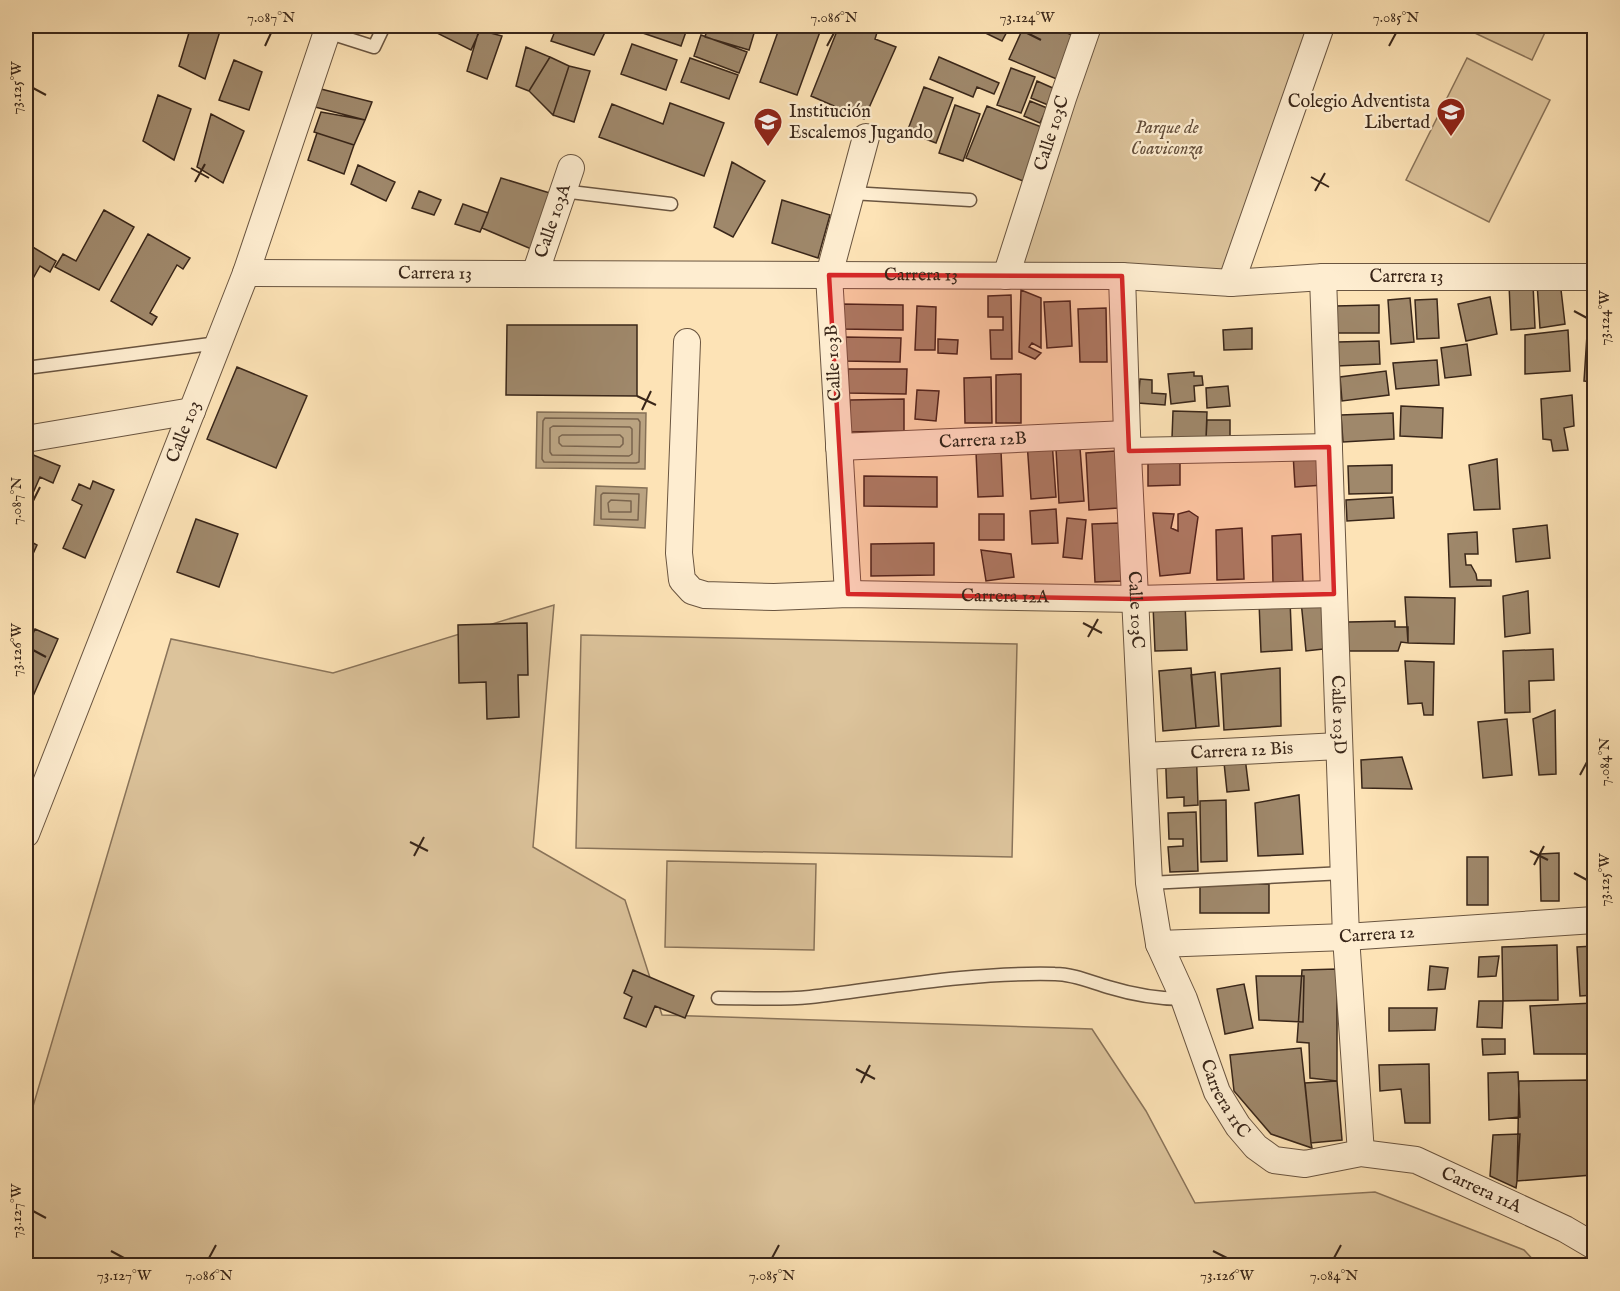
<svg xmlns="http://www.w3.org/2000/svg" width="1620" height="1291" font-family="'IM FELL English',serif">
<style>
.green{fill:#dcc39b;stroke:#8a745a;stroke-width:1.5}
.water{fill:#baa381;stroke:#867157;stroke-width:1.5}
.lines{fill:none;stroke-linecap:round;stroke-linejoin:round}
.shore{stroke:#7a644d;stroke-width:1.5}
.building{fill:#9f886b;stroke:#392619;stroke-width:1.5}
.lane-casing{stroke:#6a5540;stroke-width:15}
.street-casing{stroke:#6a5540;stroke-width:28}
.lane{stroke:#feedd0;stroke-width:12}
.street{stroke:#feedd0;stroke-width:26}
.marked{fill:#d62828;fill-opacity:0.2;stroke:#d62828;stroke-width:4.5;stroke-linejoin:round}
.ticks{fill:none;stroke:#392619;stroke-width:2}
.labels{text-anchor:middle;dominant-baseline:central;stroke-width:4.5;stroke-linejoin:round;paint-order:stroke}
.poi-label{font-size:18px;fill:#392619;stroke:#feedd0;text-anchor:end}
.park-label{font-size:18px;font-style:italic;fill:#624d3a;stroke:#feedd0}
.street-label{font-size:18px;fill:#392619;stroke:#feedd0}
.neatline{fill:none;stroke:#392619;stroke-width:2}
.ticks-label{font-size:15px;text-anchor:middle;fill:#392619}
</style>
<rect width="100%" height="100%" fill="#fde3b6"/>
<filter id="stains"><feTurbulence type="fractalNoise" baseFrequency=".00333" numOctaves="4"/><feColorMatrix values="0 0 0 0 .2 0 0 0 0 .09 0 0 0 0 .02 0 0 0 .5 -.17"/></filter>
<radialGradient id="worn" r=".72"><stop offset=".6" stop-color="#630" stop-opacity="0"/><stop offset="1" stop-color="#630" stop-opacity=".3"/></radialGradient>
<!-- green -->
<path class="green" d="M1092,26H1321L1231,283L1006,276Z
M1460,26H1548L1532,60Z
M1467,58L1550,100L1489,222L1406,180Z
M554,605L533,847L625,900L662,1015L1092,1029L1146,1111L1195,1203L1375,1192L1524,1250L1538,1265L26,1266V1130L171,639L333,673Z
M581,635L1017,644L1012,857L576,848Z
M667,861L816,864L814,950L665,947Z"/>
<!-- water -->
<path class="water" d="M537,412L646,413L645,469L536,468Z
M596,486L647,488L645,528L594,525Z"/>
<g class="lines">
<!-- shore -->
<path class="shore" d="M545,418L638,419L640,422L639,462L636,463L544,462L542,459L543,421Z
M553,426L630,427L632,429V454L629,456L552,455L550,452V428Z
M562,435H620L623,438V444L620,447L562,446L559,443V437Z
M603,493L639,494L638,520L601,519V495Z
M611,500L631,501V512H609L608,503Z"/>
</g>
<!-- building -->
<path class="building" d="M191,26H215L221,28L205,79L179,66Z
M428,26H482L471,50L427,28Z
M557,26H608L594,55L551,41Z
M636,26H688L681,46L634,30Z
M708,26H741L755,30L749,50L705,37Z
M780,26H810L821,29L797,95L760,82Z
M839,26H879L875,39L896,47L864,119L811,96Z
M971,26H1010L1002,41Z
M1024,26H1050L1077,37L1059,80L1009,59Z
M479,30L502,36L487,79L467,71Z
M701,35L747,52L739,73L694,56Z
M632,44L677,60L666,90L621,74Z
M526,47L550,57L529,91L516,86Z
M550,57L569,66L553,115L529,91Z
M939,57L999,83L994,94L977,87L973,97L930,79Z
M690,58L738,75L729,99L681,82Z
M234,60L262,72L249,110L219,100Z
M569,66L590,71L574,122L553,115Z
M1011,68L1035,77L1021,113L997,105Z
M1037,81L1055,89L1048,105L1031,98Z
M924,87L953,98L936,143L907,132Z
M321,89L372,102L365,120L315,107Z
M158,95L191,109L174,160L143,141Z
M1030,101L1047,108L1040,123L1024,116Z
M670,103L724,123L704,176L599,137L612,104L663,124Z
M955,105L980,114L963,161L939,153Z
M987,106L1044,128L1023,181L966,158Z
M321,112L365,120L354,145L314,132Z
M211,114L244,131L223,183L197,167Z
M317,133L354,145L344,174L308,160Z
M732,162L765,181L733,237L714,227Z
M358,165L395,182L386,201L351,184Z
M501,178L553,194L536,251L482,228Z
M419,191L441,200L434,215L412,208Z
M782,200L830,215L818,258L772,243Z
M463,204L488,213L480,232L455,224Z
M104,210L134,227L99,290L55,267L63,254L76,261Z
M148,234L190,258L183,269L177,265L150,313L157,317L152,325L111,301Z
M26,243L56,261L50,272L40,266L26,291Z
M1560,281L1565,324L1540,328L1537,283Z
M1509,284H1533L1535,328L1511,330Z
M1021,290L1041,298V348L1032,343L1029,347L1041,353L1035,359L1019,352Z
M1011,295L1012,359H991L990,330H1003V317H988V296Z
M1490,297L1497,334L1466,341L1458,304Z
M1410,298L1414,342L1391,344L1388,300Z
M1437,299L1439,338L1417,339L1415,300Z
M1070,301L1072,346L1047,348L1044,302Z
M841,304L903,305V330L841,329Z
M1379,305V333H1335V306Z
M917,306L936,307L935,350H915Z
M1106,308L1107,362H1080L1078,309Z
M507,325H637V396L506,395Z
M1252,328V349L1224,350L1223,330Z
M1568,330L1570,371L1525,374V335Z
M1594,334V382L1584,381L1587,335Z
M844,337L901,338L900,362L843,361Z
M938,339L958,340L957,354L938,353Z
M1379,341L1380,364L1337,366V342Z
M1467,344L1471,375L1445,378L1441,348Z
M1437,360L1439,385L1396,389L1393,363Z
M237,367L307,396L276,468L207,439Z
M848,369H907L906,394L848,393Z
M1386,371L1389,395L1342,401L1340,377Z
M1194,372V376H1202L1203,385L1194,386L1195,401L1171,404L1168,374Z
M1021,374V423H996V375Z
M991,377L992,423H965L964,378Z
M1140,379L1152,380V393L1166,394L1165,405L1138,403Z
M1228,386L1230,406L1207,408L1206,388Z
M917,390L939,391L936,421L915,419Z
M1572,395L1574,426L1564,428L1568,450L1553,451L1551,440L1543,439L1541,399Z
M904,399V431L850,432V400Z
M1401,406L1443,408L1442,438L1400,436Z
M1173,411L1207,412L1206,439L1172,438Z
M1393,413L1394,439L1343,442L1341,415Z
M1207,420H1230V439H1206Z
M1052,441L1056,497L1031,499L1027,442Z
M1080,448L1084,501L1059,503L1056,449Z
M1001,451L1003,496L978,497L976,452Z
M1115,451L1118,508L1089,510L1086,453Z
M26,452L60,466L53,483L40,477L26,509Z
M1322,452L1324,485L1295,487L1293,453Z
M1148,457H1180V485L1148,486Z
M1497,459L1500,509L1474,510L1469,465Z
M1392,465V493L1349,494L1348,466Z
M864,476L937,477V507L864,506Z
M93,481L114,490L85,558L63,548L82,505L72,500L79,484L90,489Z
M1393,497L1394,518L1347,521L1346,500Z
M1056,509L1058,543L1032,544L1030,511Z
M1189,511L1198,517L1190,573L1160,576L1153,513L1174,514L1171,528L1178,531V514Z
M979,514H1004V540H979Z
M1067,518L1086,520L1082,559L1063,557Z
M196,519L238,534L219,587L177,572Z
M1119,523L1122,581L1095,582L1092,524Z
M1547,525L1550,558L1516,562L1513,529Z
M1242,528L1244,579L1217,580L1216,530Z
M1477,532L1478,554H1465L1466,565H1471L1476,574L1477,580H1491V586L1450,587L1448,534Z
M1301,534L1303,583L1273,584L1272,536Z
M26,539L37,545L26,569Z
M934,543V575L871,576V544Z
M981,550L1011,554L1014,577L986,581Z
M1528,591L1530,633L1505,637L1503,596Z
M1405,597L1455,598L1454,644L1408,643Z
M1327,598L1332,648L1306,651L1301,601Z
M1290,600L1292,650L1261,652L1259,602Z
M1185,603L1187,650L1155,651L1153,605Z
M1395,621V627H1408V643L1401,642L1398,651H1348V622Z
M527,623L528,675H518L519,717L487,719L486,682L459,683L458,625Z
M35,629L58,639L30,703L26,701V650Z
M1553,649L1554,680L1529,681L1530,712L1505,713L1503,651Z
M1405,661L1434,662L1433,715H1424L1422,703L1408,704Z
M1191,668L1196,728L1163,731L1159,671Z
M1280,668L1281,726L1224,730L1221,674Z
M1215,672L1219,726L1196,728L1191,675Z
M1555,710L1556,774L1539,775L1533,719Z
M1507,719L1512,775L1483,778L1478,722Z
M1243,741L1249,790L1227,792L1222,743Z
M1196,742L1198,805L1184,806V797L1167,798L1165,744Z
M1402,757L1412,789L1362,788L1361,760Z
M1299,795L1303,854L1258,856L1255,803Z
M1226,800L1227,861L1201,862L1200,801Z
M1196,812L1198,871L1170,872L1168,847L1183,846V839H1169L1168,813Z
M1559,853V901H1541L1540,854Z
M1467,857H1488V905H1467Z
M1269,884V913H1200V885Z
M1557,945L1558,1000L1503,1001L1502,947Z
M1594,946V995L1580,996L1577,947Z
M1499,956L1496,976L1478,977L1479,957Z
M1430,966L1448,968L1445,989L1428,990Z
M1337,969V1081L1310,1078L1309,1043L1297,1042L1302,970Z
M633,970L694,996L685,1018L655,1006L646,1027L624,1018L632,997L624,993Z
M1256,976H1304L1303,1022L1259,1020Z
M1244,984L1253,1028L1225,1034L1217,989Z
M1479,1001H1503L1502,1028L1477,1027Z
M1594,1003V1054H1534L1530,1006Z
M1389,1008H1437L1435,1030L1389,1031Z
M1482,1039H1505V1054L1483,1055Z
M1301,1048L1311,1143L1312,1148L1271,1134L1234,1091L1230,1055Z
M1429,1064L1430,1123H1405L1401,1089L1380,1091L1379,1065Z
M1518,1072L1520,1117L1489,1120L1488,1073Z
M1588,1080L1592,1175L1517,1181L1519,1081Z
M1337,1081L1342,1140L1311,1143L1305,1083Z
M1520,1134L1517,1181L1516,1188L1490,1176L1493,1135Z"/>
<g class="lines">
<!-- lane casing -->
<g class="lane-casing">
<path id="lane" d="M327,32L374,47L384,26
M562,191L671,204
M851,193L970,200
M26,368L218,343
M1149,883L1344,873
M718,998C748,998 780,1000 810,997C892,987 972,972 1055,974C1073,974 1091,982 1108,987C1131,994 1159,999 1184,999"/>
</g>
<!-- street casing -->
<g class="street-casing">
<g id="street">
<path id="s1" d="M246,273L1122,276L1231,283L1323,277H1594"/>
<path id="s2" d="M535,274L571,168"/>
<path id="s3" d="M1006,276L1063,98L1088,26"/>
<path id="s4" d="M1122,276L1127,434L1149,883L1159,944L1184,999L1217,1092L1238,1126L1256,1147L1274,1160L1305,1164L1361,1153L1416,1160L1565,1229L1594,1246"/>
<path id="s5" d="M1323,277L1346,937L1361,1153"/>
<path d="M1231,283L1321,26"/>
<path id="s6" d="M687,342L679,553L682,580L692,591L705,595L774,597L848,594L1136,599L1334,594"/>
<path d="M26,439L192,411"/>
<path id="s7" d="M839,447L1127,434"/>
<path d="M1129,451L1329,447"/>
<path d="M848,594L829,275L866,137"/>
<path id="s8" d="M1144,756L1339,746"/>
<path id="s9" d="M26,834L246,273L329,26"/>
<path id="s10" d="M1159,944L1346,937L1594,920"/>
</g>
</g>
<!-- lane -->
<use href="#lane" class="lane"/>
<!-- street -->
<use href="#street" class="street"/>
</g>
<!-- marked area -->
<path class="marked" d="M829,275L1122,276L1129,451L1329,447L1334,594L1136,599L848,594Z"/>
<!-- ticks -->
<path class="ticks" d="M1027,33L1041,40M265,46L271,33M827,46L834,33M1389,46L1396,33M33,88L46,95M191,168L209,178M1311,177L1329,187M195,182L205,164M1315,191L1325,173M1574,311L1587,318M637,396L656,405M642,410L651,391M33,501L40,487M1083,623L1102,633M1088,637L1098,619M33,650L46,657M1580,775L1587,762M410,842L428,851M1530,851L1548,860M414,856L424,837M1534,865L1544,846M1574,873L1587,880M856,1069L875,1079M861,1083L870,1065M33,1211L46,1218M111,1251L124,1258M1213,1251L1227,1258M209,1258L216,1245M772,1258L779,1245M1334,1258L1341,1245"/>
<!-- icons -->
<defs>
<g id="school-pin" transform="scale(1.5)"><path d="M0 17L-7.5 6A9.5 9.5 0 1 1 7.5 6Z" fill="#8f2418" stroke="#feedd0"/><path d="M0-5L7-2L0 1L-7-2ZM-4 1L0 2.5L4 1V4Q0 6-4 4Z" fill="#fff"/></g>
</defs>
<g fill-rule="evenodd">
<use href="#school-pin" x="1451" y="112"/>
<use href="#school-pin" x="768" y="122"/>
</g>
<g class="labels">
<!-- poi labels -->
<g class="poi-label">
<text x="1430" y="102">Colegio Adventista<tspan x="1430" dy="21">Libertad</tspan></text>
<text x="789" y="112" text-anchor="start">Institución<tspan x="789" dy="21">Escalemos Jugando</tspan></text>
</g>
<!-- park labels -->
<g class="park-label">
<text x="1167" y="128">Parque de<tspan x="1167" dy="21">Coaviconza</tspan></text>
</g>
<!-- street labels -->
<g class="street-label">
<text stroke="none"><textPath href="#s3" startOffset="150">Calle 103C</textPath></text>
<text stroke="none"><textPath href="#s2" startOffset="56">Calle 103A</textPath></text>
<text stroke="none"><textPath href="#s1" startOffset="189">Carrera 13</textPath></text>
<text stroke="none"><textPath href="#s1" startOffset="675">Carrera 13</textPath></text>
<text stroke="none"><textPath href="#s1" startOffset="1161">Carrera 13</textPath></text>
<text transform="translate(834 363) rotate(-93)">Calle 103B</text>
<text stroke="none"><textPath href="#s9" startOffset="432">Calle 103</textPath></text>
<text stroke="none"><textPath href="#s7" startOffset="144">Carrera 12B</textPath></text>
<text stroke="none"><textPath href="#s6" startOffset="567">Carrera 12A</textPath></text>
<text stroke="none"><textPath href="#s4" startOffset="334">Calle 103C</textPath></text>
<text stroke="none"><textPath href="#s5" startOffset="438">Calle 103D</textPath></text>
<text stroke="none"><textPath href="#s8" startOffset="98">Carrera 12 Bis</textPath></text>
<text stroke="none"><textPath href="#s10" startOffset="218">Carrera 12</textPath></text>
<text stroke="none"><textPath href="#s4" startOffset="838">Carrera 11C</textPath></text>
<text stroke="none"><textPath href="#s4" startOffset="1134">Carrera 11A</textPath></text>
</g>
</g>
<!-- margin -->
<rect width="1620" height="1291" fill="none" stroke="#fde3b6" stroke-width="66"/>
<rect x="33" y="33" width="1554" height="1225" class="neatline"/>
<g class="ticks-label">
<text x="271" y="22">7.087°N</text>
<text x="834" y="22">7.086°N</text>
<text x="1027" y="22">73.124°W</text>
<text x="1396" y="22">7.085°N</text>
<text transform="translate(16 88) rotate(-90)" y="5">73.125°W</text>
<text transform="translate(1604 318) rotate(-90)" y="5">73.124°W</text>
<text transform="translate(16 501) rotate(-90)" y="5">7.087°N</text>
<text transform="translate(16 650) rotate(-90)" y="5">73.126°W</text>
<text transform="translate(1604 762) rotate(-90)" y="5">7.084°N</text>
<text transform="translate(1604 880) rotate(-90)" y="5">73.125°W</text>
<text transform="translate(16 1211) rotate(-90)" y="5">73.127°W</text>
<text x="124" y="1280">73.127°W</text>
<text x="209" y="1280">7.086°N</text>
<text x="772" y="1280">7.085°N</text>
<text x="1227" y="1280">73.126°W</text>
<text x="1334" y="1280">7.084°N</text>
</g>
<rect width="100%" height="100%" filter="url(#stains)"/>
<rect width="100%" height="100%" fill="url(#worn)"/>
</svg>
